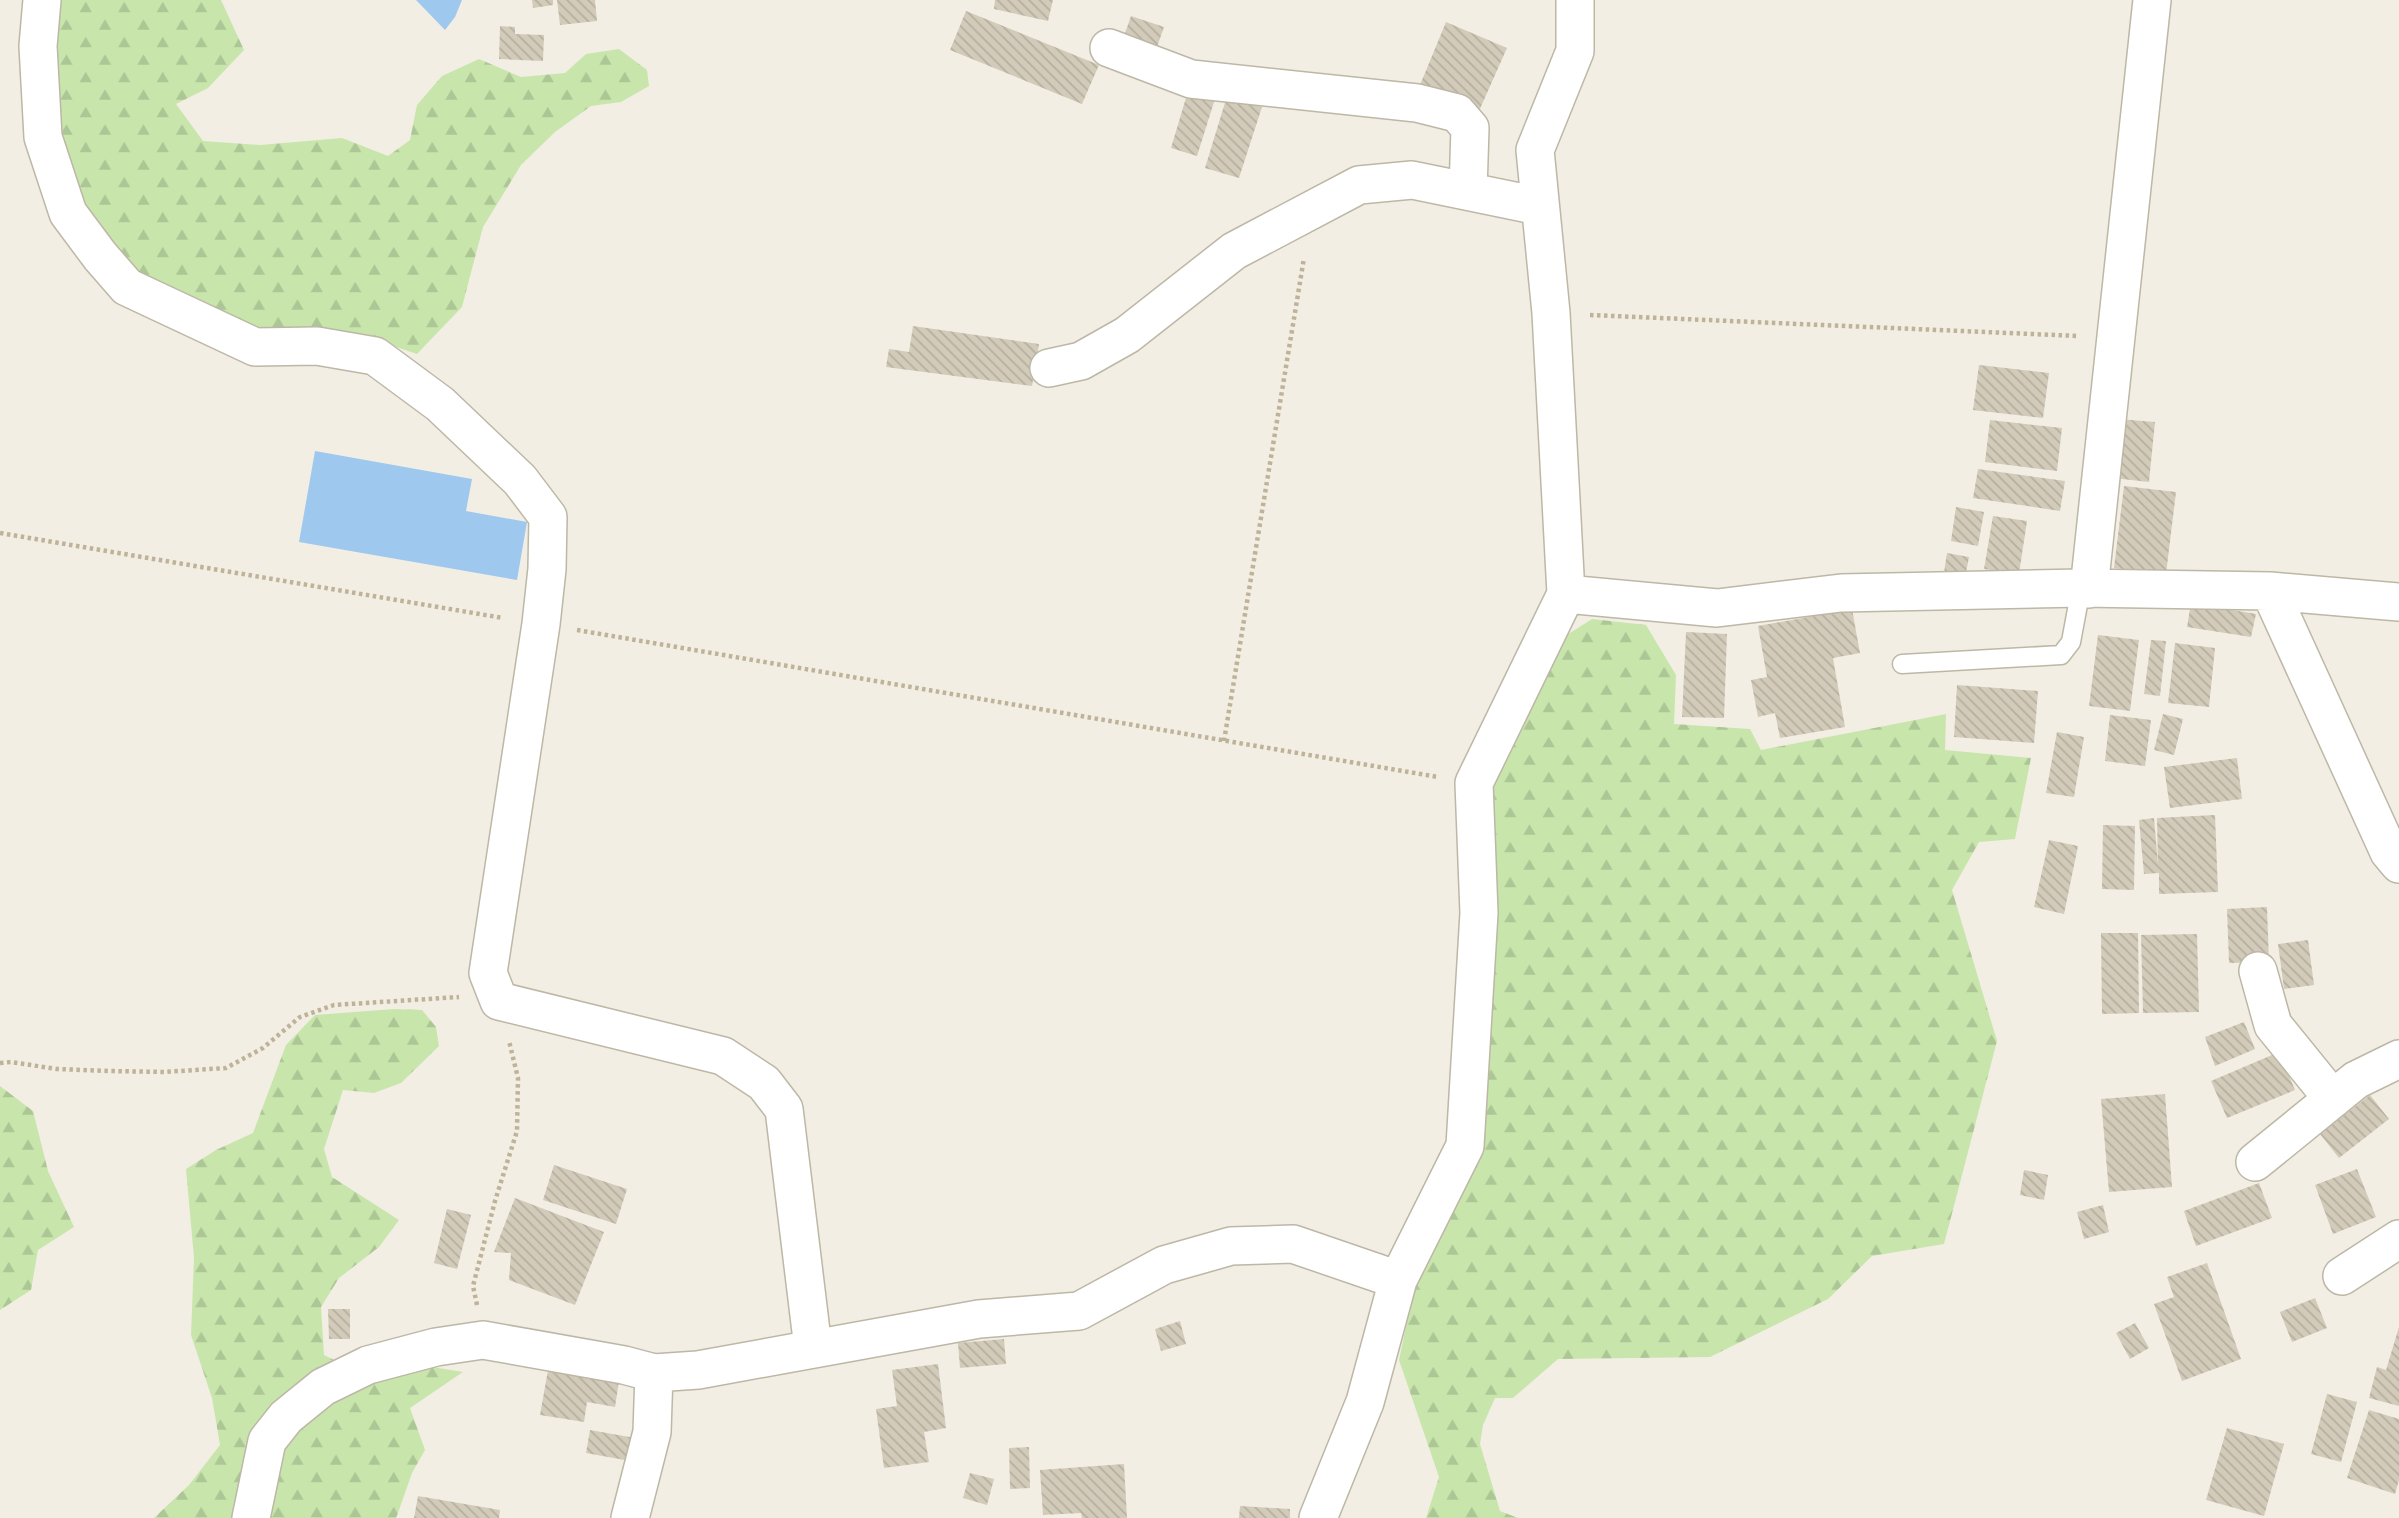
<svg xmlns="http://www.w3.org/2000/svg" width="2399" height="1518" font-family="'Fira Sans',sans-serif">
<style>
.forest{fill:url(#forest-firs)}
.water{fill:#9fc8ef}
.building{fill:url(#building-back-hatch)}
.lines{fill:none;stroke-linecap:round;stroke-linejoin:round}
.lane-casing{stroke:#bdb7a6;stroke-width:21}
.street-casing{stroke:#bdb7a6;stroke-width:40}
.path{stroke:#beb398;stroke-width:4.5;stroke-dasharray:3.5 3.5;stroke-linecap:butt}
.lane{stroke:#fff;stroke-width:18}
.street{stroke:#fff;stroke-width:37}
</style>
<defs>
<pattern id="forest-firs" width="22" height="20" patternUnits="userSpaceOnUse" patternTransform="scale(1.75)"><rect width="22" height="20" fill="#c8e6ac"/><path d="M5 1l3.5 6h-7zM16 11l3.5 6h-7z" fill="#adc695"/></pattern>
<pattern id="building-back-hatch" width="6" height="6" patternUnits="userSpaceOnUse" patternTransform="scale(1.75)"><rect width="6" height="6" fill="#d3cbb9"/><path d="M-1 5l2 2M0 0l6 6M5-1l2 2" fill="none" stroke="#b6afa0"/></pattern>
</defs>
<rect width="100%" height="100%" fill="#f2eee3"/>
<!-- forest -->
<path class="forest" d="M55,0H221L244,50L208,88L176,104L203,141L260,145L342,138L388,156L410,140L417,105L442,76L479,59L521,77L565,73L586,54L619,49L647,70L649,86L621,102L591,106L555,132L521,165L483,227L462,307L417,354L373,339L249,332L115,260L73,203L48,65Z
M1592,619L1646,625L1676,675L1674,724L1750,729L1761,750L1946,714L1945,750L2031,758L2015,839L1979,842L1952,890L1997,1041L1944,1244L1872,1256L1828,1299L1710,1357L1558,1359L1513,1398H1495L1483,1425L1480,1444L1500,1511L1518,1518H1426L1439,1477L1399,1360L1414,1288L1483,1152L1496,910L1487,789L1554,643Z
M394,1009L422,1010L436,1027L439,1046L401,1083L374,1093L343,1090L324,1149L332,1177L399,1220L379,1247L339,1278L321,1307L324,1355L369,1377L414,1364L463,1372L410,1408L425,1450L412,1473L398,1513L396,1518H154L189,1485L220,1445L212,1398L191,1335L194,1258L186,1169L216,1150L253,1133L286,1045L315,1015Z
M0,1086L33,1111L48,1171L74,1227L38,1250L31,1290L0,1310Z"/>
<!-- water -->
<path class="water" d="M416,0H462L455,17L445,30Z
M315,451L472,479L466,511L527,522L517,580L299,542Z"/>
<!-- building -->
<path class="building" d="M532,0H553V5L533,8Z
M557,0H595L597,21L560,25Z
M995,0H1053L1048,21L994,9Z
M966,11L1099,65L1082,104L950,50Z
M1131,16L1164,27L1156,50L1123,39Z
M1446,22L1507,48L1479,111L1420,85Z
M500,26L515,27V34L544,35L543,61L499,59Z
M1188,91L1215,99L1197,156L1171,148Z
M1227,96L1262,107L1239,178L1205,168Z
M913,326L1039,344L1032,386L886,367L889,349L909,352Z
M1979,365L2049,373L2043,418L1973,410Z
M2118,419L2155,422L2149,482L2113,478Z
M1990,420L2062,428L2057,471L1985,462Z
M1978,469L2065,481L2060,511L1973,498Z
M2124,486L2176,492L2166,574L2114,568Z
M1956,507L1984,512L1978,546L1951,541Z
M1993,516L2027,521L2019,574L1984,569Z
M1947,553L1969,557L1964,583L1943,579Z
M2191,603L2256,614L2251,637L2187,627Z
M1852,609L1860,653L1833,658L1845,727L1780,738L1775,713L1758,717L1751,680L1767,677L1758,626Z
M1686,632L1727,634L1724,718L1682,717Z
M2098,635L2139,640L2130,711L2089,706Z
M2151,640L2166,641L2160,696L2144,694Z
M2175,643L2215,648L2209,707L2168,703Z
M1957,685L2038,691L2034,743L1954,737Z
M2163,714L2183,719L2174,755L2154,750Z
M2110,715L2151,720L2145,766L2105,761Z
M2057,732L2084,737L2074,797L2046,793Z
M2237,758L2242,799L2170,808L2164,767Z
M2215,815L2218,892L2159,894V873L2144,874L2139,820L2154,818L2158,865L2157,818Z
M2103,825L2135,826L2134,890L2102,889Z
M2049,840L2078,846L2064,914L2034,907Z
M2267,907L2269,962L2229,963L2227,909Z
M2101,933H2138L2139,1013L2102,1014Z
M2197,934L2199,1012L2143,1013L2141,935Z
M2308,940L2314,985L2284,989L2278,944Z
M2244,1022L2255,1049L2215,1066L2205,1037Z
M2279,1052L2295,1090L2227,1118L2211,1081Z
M2165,1094L2172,1187L2109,1192L2101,1099Z
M2370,1095L2389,1119L2339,1158L2320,1134Z
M554,1165L627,1189L616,1224L543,1200Z
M2357,1169L2376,1217L2333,1234L2315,1185Z
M2024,1170L2048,1175L2044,1200L2020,1195Z
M2259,1183L2272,1218L2196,1246L2184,1211Z
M515,1198L604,1232L575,1305L509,1280L511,1253L494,1252Z
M2103,1205L2109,1232L2084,1239L2077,1212Z
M447,1209L471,1215L457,1269L434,1263Z
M2207,1263L2241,1359L2182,1381L2154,1304L2174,1297L2167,1277Z
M2315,1298L2327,1328L2292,1342L2280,1312Z
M328,1309H350V1339H329Z
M1180,1321L1186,1344L1161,1351L1155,1329Z
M2135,1323L2149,1348L2130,1359L2116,1333Z
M2399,1327V1406L2369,1398L2377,1367L2386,1370Z
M1004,1339L1006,1364L960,1368L958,1343Z
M938,1364L946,1428L924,1432L929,1462L884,1468L876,1409L897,1406L892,1370Z
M548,1370L619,1381L615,1407L587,1402L584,1422L540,1415Z
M2327,1394L2357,1402L2341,1462L2311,1454Z
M2369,1410L2399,1419V1480L2395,1494L2347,1478Z
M2227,1428L2284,1444L2264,1516L2206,1500Z
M590,1430L635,1438L630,1461L586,1453Z
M1029,1447L1030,1488L1010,1489L1009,1448Z
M1124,1464L1127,1518H1082L1081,1513L1043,1515L1040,1470Z
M970,1473L994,1479L987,1505L963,1498Z
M418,1496L500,1510L499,1518H414Z
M1240,1506L1290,1509V1518H1239Z"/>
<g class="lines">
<!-- lane casing -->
<g class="lane-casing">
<path id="lane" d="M1902,664L2061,655L2071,642L2081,588"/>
</g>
<!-- street casing -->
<g class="street-casing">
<path id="street" d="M42,0L38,46L43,137L68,213L100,256L127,287L255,347L317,346L375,356L440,404L520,480L548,517L547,569L541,624L488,973L499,1001L723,1056L764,1083L784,1109L813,1348
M1109,48L1191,79L1417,103L1457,113L1470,128L1468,191
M1049,368L1081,361L1127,335L1234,251L1359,185L1412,180L1539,206
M2089,589L2152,0
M2270,591L2399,602
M1566,594L1717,608L1841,593L2081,588L2270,591L2389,852L2399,864
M2258,971L2273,1025L2333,1099
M2255,1162L2356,1080L2399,1059
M2342,1276L2399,1239
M251,1518L267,1441L286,1417L323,1387L368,1365L436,1347L483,1340L624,1365L654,1373L698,1370L979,1319L1079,1311L1164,1265L1231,1246L1293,1244L1398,1280
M630,1518L652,1432L654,1373
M1318,1518L1365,1402L1398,1280L1465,1146L1479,913L1474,783L1566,594L1551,313L1535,150L1575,51V0"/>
</g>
<!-- path -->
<path class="path" d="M1590,315L2078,336
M0,533L503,618
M577,630L1438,777
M1224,741L1304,258
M0,1063L11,1062L57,1069L109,1071L164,1072L226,1068L263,1048L300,1017L334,1005L459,997
M477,1305L473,1286L495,1201L517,1131L518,1078L509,1041"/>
<!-- lane -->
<use href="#lane" class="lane"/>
<!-- street -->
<use href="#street" class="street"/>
</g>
</svg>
